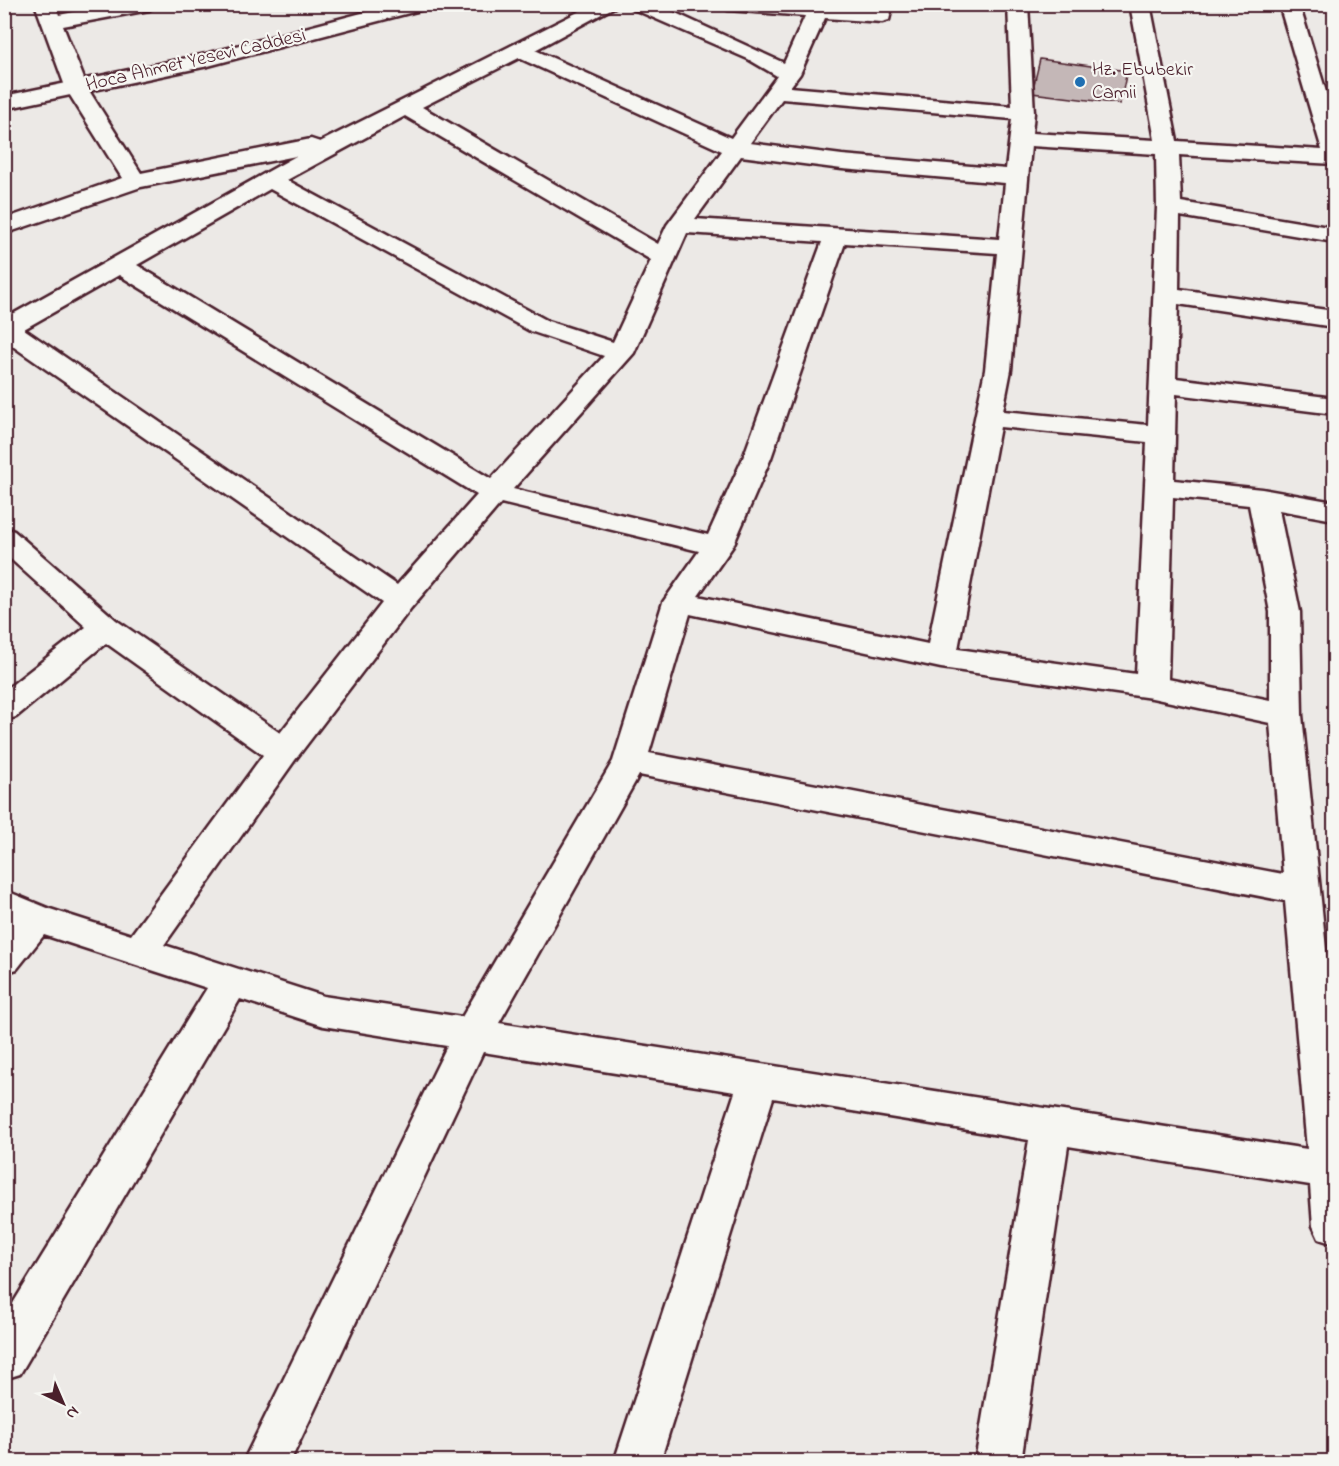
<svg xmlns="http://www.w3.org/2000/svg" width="1339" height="1466" font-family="'Indie Flower',sans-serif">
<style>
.building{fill:#c4b7b7;stroke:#4a1f2b;stroke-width:1.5}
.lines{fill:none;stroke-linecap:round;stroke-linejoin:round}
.minor-casing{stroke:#4a1f2b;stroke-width:5}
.major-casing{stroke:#4a1f2b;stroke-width:5}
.minor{fill:#f6f6f2;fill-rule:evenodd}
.major{fill:#f6f6f2;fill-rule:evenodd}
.poi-dot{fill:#1f6fb2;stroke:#f6f6f2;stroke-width:2}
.labels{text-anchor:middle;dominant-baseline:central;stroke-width:4.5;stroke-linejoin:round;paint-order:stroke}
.far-street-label{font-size:20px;fill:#4a1f2b;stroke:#f6f6f2}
.far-poi-label{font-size:20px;fill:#4a1f2b;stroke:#f6f6f2;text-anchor:start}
</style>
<rect width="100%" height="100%" fill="#ece9e6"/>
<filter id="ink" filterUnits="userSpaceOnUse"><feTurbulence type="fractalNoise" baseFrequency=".0167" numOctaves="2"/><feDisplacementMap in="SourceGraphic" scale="12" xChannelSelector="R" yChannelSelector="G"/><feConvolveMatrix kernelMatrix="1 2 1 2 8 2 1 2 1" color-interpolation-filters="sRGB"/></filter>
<g filter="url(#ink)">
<!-- building -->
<path class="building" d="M1040,59L1127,71L1120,104L1032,93Z"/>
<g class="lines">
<!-- minor casing -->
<g class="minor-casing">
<path id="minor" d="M35,4H55L59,15L114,4H159L149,10L63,26L88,89L141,173L311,139L320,142L594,4H620L535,50L731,138L777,76L748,59L631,8L628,4H656L784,63L805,16L728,10L718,4H820L873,9V4H893L889,20L882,22L825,18L800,74L790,87L1012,106L1008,4H1028L1034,113L1032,133L1155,140L1130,4H1150L1177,141L1322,150L1279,4H1299L1334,118V164L1179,155L1181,202L1334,228V242L1180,216L1179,289L1334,311V327L1178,304L1176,378L1334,398V414L1176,394L1174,480L1262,489L1334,502V520L1279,510L1300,612L1302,715L1334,1027V1244L1319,1239L1313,1226L1310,1185L1068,1146L1021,1462H975L1029,1140L773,1098L660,1462H614L735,1092L483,1052L290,1462H243L447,1046L323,1026L240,999L20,1374L4,1379V1318L207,988L44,935L17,969L4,973V933L12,923L4,920V890L50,909L131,935L263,755L106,643L16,717L4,720V691L86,627L4,553V528L14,531L116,620L280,733L382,603L4,340V319L296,156L141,187L4,234V219L122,178L66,89ZM519,58L722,151L667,225L658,244L422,107ZM782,99L1012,119L1006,169L842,155L750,143ZM405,116L651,260L613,342L548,321L287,180ZM1031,146L1156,154L1157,207L1148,425L1003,411L1011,370ZM741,156L842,169L1005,183L999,239L695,219ZM270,189L530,331L604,356L491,479L137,265ZM687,233L822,242L743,458L708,535L513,489L634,353ZM845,243L997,253L985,370L928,644L698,596L733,546L771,458ZM119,275L477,495L397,585L24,329ZM1000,427L1147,442L1136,674L958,649ZM1173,497L1249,505L1270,612V700L1168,679ZM501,503L699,551L663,602L613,761L462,1017L323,996L164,945L295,760L411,608ZM690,614L941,668L1152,698L1270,723L1283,874L649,753ZM639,775L1285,901L1307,1149L499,1023Z"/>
</g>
<!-- major casing -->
<g class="major-casing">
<path id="major" d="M396,4H431L428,8L208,66L4,109V96L206,54Z"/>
</g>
<!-- minor -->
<use href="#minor" class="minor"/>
<!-- major -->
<use href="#major" class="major"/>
</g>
</g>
<!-- markers -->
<circle class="poi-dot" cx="1080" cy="82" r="6"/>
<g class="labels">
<!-- far-street labels -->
<g class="far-street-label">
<text transform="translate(196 61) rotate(-13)">Hoca Ahmet Yesevi Caddesi</text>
</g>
<!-- far-poi labels -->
<g class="far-poi-label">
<text x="1092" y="70">Hz. Ebubekir<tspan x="1092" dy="23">Camii</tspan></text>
</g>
</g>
<!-- margin -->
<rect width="1339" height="1466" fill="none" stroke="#f6f6f2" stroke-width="24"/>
<rect x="12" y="12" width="1315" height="1442" fill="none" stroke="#4a1f2b" stroke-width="2" filter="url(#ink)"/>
<!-- north arrow -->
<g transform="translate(63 1403) rotate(136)" stroke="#f6f6f2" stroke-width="4.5" paint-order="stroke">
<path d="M0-4.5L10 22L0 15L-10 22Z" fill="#4a1f2b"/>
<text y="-9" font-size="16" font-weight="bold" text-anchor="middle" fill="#4a1f2b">N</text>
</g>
</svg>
